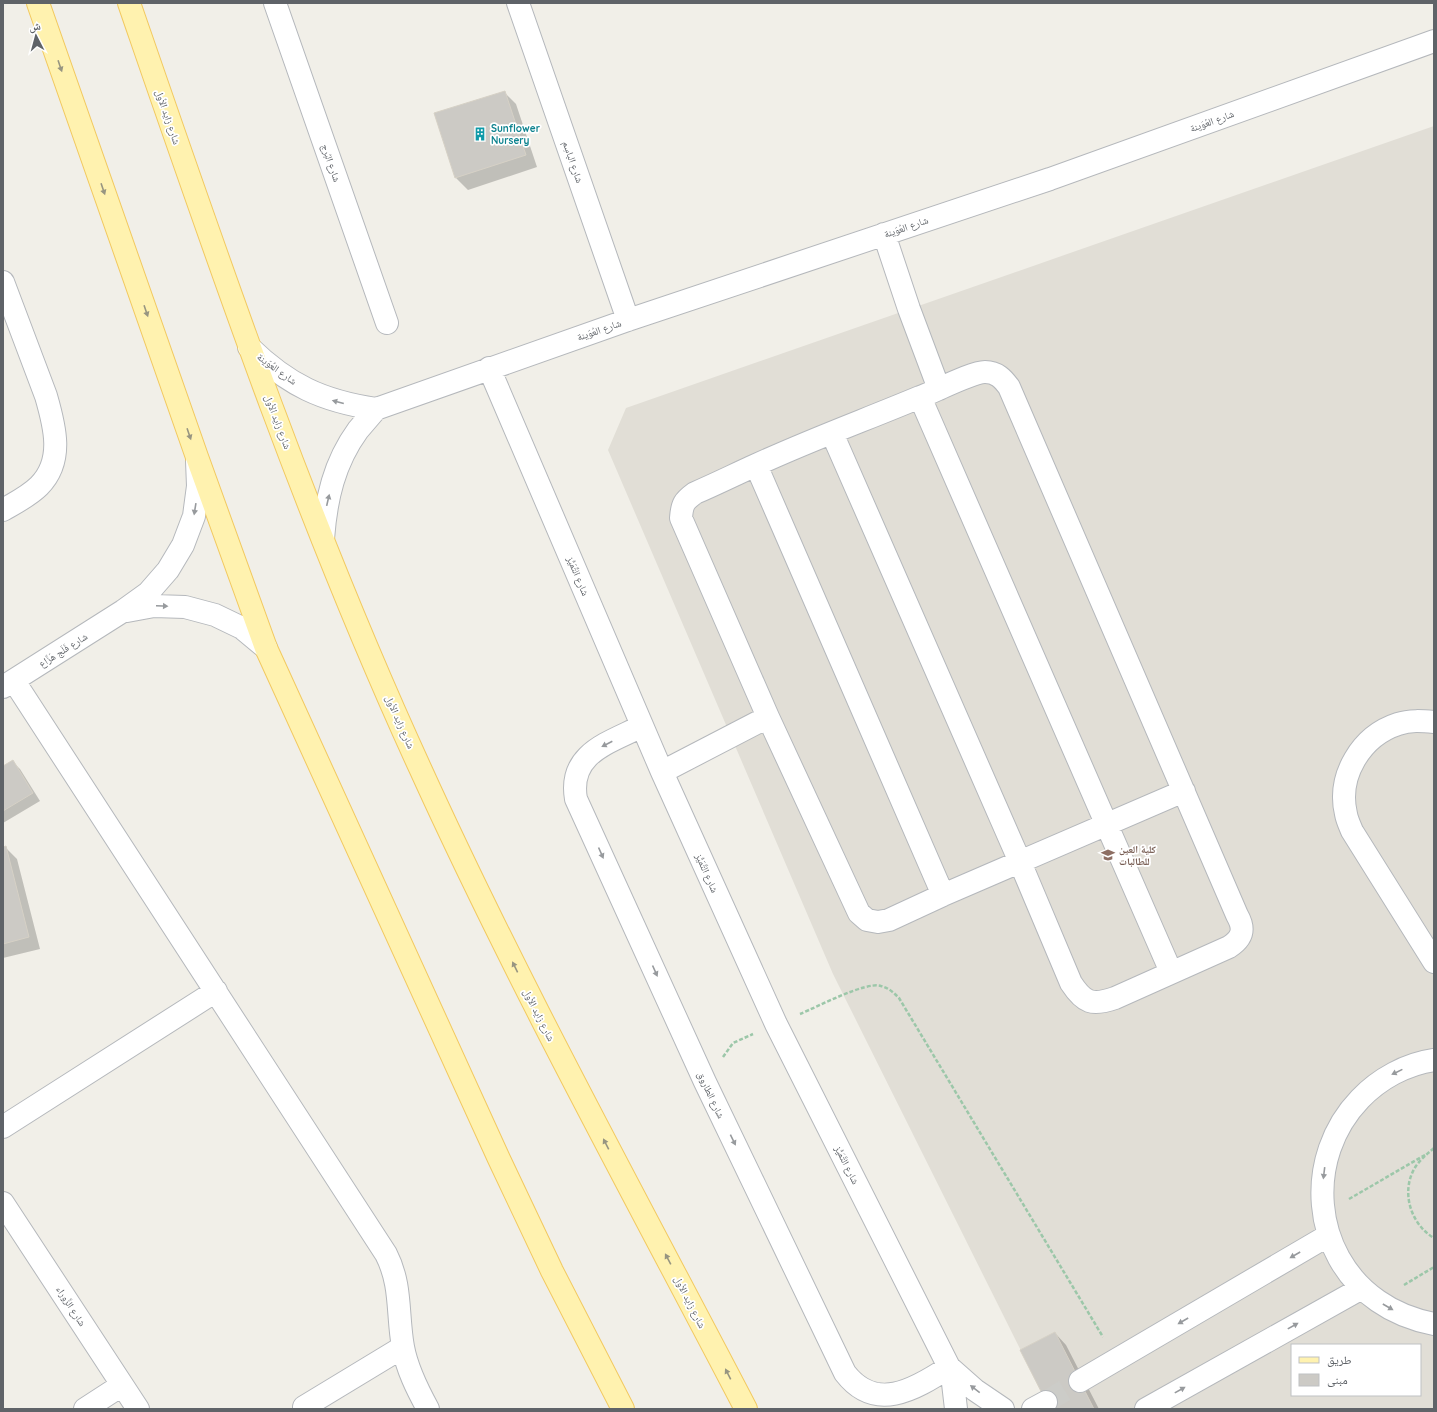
<svg xmlns="http://www.w3.org/2000/svg" width="1437" height="1412" font-family="Quicksand,'Noto Naskh Arabic',sans-serif">
<style>
.education{fill:#e1ded6;fill-rule:evenodd}
.shadow{fill:#0003}
.building{fill:#cccac5;stroke:#d6d1c6}
.lines{fill:none;stroke-linecap:round;stroke-linejoin:round}
.minor-tunnel{stroke:#ccccc8;stroke-width:22;stroke-dasharray:22 11;stroke-linecap:butt}
.minor-casing{stroke:#b5b8bc;stroke-width:24}
.major-casing{stroke:#f2c960;stroke-width:24}
.path{stroke:#9cc7a9;stroke-width:2.5;stroke-dasharray:4 2;stroke-linecap:butt}
.minor{stroke:#fff;stroke-width:22}
.major{stroke:#fff2af;stroke-width:22}
.oneway{fill:#979581}
.oneway2{fill:#979a9d}
.labels{text-anchor:middle;dominant-baseline:central;stroke-width:3.5;stroke-linejoin:round;paint-order:stroke}
.street-label{font-size:10px;fill:#5f6368;stroke:#fff}
.culture-label{font-size:10px;font-weight:bold;fill:#0d838f;stroke:#fff;text-anchor:start}
.education-label{font-size:10px;font-weight:bold;fill:#785e54;stroke:#fff;text-anchor:start}
</style>
<rect width="100%" height="100%" fill="#f1efe8"/>
<!-- education -->
<path class="education" d="M1434,126V1409H1050L833,974L608,450L626,408ZM1292,1345H1420V1395H1292Z"/>
<!-- shadow -->
<path class="shadow" d="M504,92L516,104L537,167L468,190L456,178L435,114Z
M12,761L20,769L40,801L3,823V767Z
M3,848H6L17,859L40,949L3,958Z
M1055,1333L1066,1345L1099,1409H1051Z"/>
<!-- building -->
<path class="building" d="M505,91L526,155L455,178L434,113Z
M13,760L33,793L3,811V766Z
M6,846L29,937L3,944V847Z
M1055,1332L1094,1409H1050L1020,1350Z"/>
<g class="lines">
<!-- minor-tunnel -->
<path class="minor-tunnel" d="M1046,1402L1080,1381"/>
<!-- minor casing -->
<g class="minor-casing">
<path id="minor" d="M275,3L387,323
M518,3L628,320
M884,234L909,309L939,389
M3,282L46,396C55,427 64,461 39,486C29,496 15,503 3,510
M249,347C288,385 322,401 376,409L628,320L1050,179L1434,41
M489,368L662,772L776,1024L949,1367L953,1383L956,1409
M920,397L1171,972
M832,433L1020,862L1071,983C1084,1003 1092,1006 1115,998L1229,947C1243,938 1245,929 1237,915L1009,387C1003,379 997,372 985,372C972,372 934,392 920,397C865,420 810,440 756,465C736,474 716,484 695,493C684,501 682,504 681,518L768,717L859,913L867,920L878,922L889,920L943,895L1184,791
M756,465L943,895
M323,539C326,499 334,463 358,430C364,423 370,416 376,409
M127,611L154,606L185,607L215,615L242,628L266,648
M14,681L386,1254C402,1285 397,1314 403,1347C407,1369 417,1389 428,1409
M3,687L123,611L148,593L168,570L183,545L194,516L198,486L197,461
M1434,722C1422,721 1410,720 1398,724C1361,736 1337,776 1346,814C1347,820 1350,826 1352,831L1434,962
M642,726C609,743 568,753 576,799L705,1082L845,1373C875,1412 913,1391 949,1367
M662,772L768,717
M1434,1060C1406,1064 1379,1079 1360,1099C1304,1157 1311,1255 1378,1301C1395,1313 1414,1320 1434,1324
M3,1127L216,991
M3,1203L138,1409
M949,1367L975,1390L1003,1409
M1080,1381L1329,1235
M304,1407L403,1347
M85,1409L122,1385
M1033,1409L1046,1402
M1146,1409L1362,1288"/>
</g>
<!-- major casing -->
<g class="major-casing">
<path id="major" d="M38,3L197,457L266,648L499,1159L552,1271L623,1409
M129,3C218,261 306,520 420,768C519,986 635,1196 746,1409"/>
</g>
<!-- path -->
<path class="path" d="M800,1014C817,1007 866,981 881,986C889,988 894,993 899,998L1103,1337
M723,1057L733,1043L753,1034
M1434,1148C1427,1154 1421,1159 1416,1166C1400,1190 1410,1224 1434,1238
M1349,1199L1425,1155
M1404,1285L1434,1267"/>
<!-- minor -->
<use href="#minor" class="minor"/>
<!-- major -->
<use href="#major" class="major"/>
</g>
<!-- one-way arrows -->
<defs><path id="oneway-solid" d="M-6-.8H1V-3.2L6.5 0L1 3.2V.8H-6Z"/></defs>
<g class="oneway">
<use href="#oneway-solid" transform="translate(60 66) rotate(71)"/>
<use href="#oneway-solid" transform="translate(103 189) rotate(71)"/>
<use href="#oneway-solid" transform="translate(146 311) rotate(71)"/>
<use href="#oneway-solid" transform="translate(189 434) rotate(71)"/>
<use href="#oneway-solid" transform="translate(515 967) rotate(-116)"/>
<use href="#oneway-solid" transform="translate(606 1144) rotate(-117)"/>
<use href="#oneway-solid" transform="translate(668 1259) rotate(-118)"/>
<use href="#oneway-solid" transform="translate(728 1374) rotate(-117)"/>
</g>
<g class="oneway2">
<use href="#oneway-solid" transform="translate(338 402) rotate(-165)"/>
<use href="#oneway-solid" transform="translate(328 500) rotate(-77)"/>
<use href="#oneway-solid" transform="translate(195 509) rotate(99)"/>
<use href="#oneway-solid" transform="translate(162 606) rotate(2)"/>
<use href="#oneway-solid" transform="translate(607 744) rotate(153)"/>
<use href="#oneway-solid" transform="translate(601 853) rotate(66)"/>
<use href="#oneway-solid" transform="translate(655 971) rotate(66)"/>
<use href="#oneway-solid" transform="translate(1397 1072) rotate(154)"/>
<use href="#oneway-solid" transform="translate(733 1140) rotate(64)"/>
<use href="#oneway-solid" transform="translate(1324 1173) rotate(97)"/>
<use href="#oneway-solid" transform="translate(1295 1255) rotate(150)"/>
<use href="#oneway-solid" transform="translate(1388 1307) rotate(30)"/>
<use href="#oneway-solid" transform="translate(1183 1321) rotate(150)"/>
<use href="#oneway-solid" transform="translate(1293 1326) rotate(-29)"/>
<use href="#oneway-solid" transform="translate(975 1389) rotate(-142)"/>
<use href="#oneway-solid" transform="translate(1180 1390) rotate(-29)"/>
</g>
<!-- icons -->
<defs>
<g id="building-bare" transform="scale(1.08)"><path d="M-4-6H4V6H1V3H-1V6H-4ZM-2.5-4.3h1.7v1.8h-1.7ZM.8-4.3h1.7v1.8H.8ZM-2.5-1h1.7V.8h-1.7ZM.8-1h1.7V.8H.8Z" fill="#0f9aa8" stroke="#fff" stroke-width="2.5" paint-order="stroke"/></g>
<g id="university-bare" transform="scale(1.08)"><path d="M0-5L7-2L0 1L-7-2ZM-4 1L0 2.5L4 1V4Q0 6-4 4Z" fill="#8d6e63" stroke="#fff" stroke-width="2.5" paint-order="stroke"/></g>
</defs>
<g fill-rule="evenodd">
<use href="#building-bare" x="480" y="134"/>
<use href="#university-bare" x="1108" y="855"/>
</g>
<g class="labels">
<!-- street labels -->
<g class="street-label">
<text transform="translate(168 117) rotate(71)">شارع زايد الأول</text>
<text transform="translate(1212 121) rotate(-20)">شارع العُوَينة</text>
<text transform="translate(573 162) rotate(71)">شارع الباسِم</text>
<text transform="translate(331 163) rotate(71)">شارع البُرج</text>
<text transform="translate(906 227) rotate(-19)">شارع العُوَينة</text>
<text transform="translate(599 330) rotate(-19)">شارع العُوَينة</text>
<text transform="translate(277 369) rotate(36)">شارع العُوَينة</text>
<text transform="translate(278 422) rotate(69)">شارع زايد الأول</text>
<text transform="translate(578 576) rotate(67)">شارع التَّمَيُّز</text>
<text transform="translate(63 650) rotate(-32)">شارع فَلَج هَزَّاع</text>
<text transform="translate(400 722) rotate(66)">شارع زايد الأول</text>
<text transform="translate(707 873) rotate(66)">شارع التَّمَيُّز</text>
<text transform="translate(539 1015) rotate(63)">شارع زايد الأول</text>
<text transform="translate(711 1095) rotate(65)">شارع الطاروق</text>
<text transform="translate(847 1165) rotate(63)">شارع التَّمَيُّز</text>
<text transform="translate(690 1302) rotate(63)">شارع زايد الأول</text>
<text transform="translate(71 1306) rotate(57)">شارع الزَّوراء</text>
</g>
<!-- culture labels -->
<g class="culture-label">
<text x="491" y="128">Sunflower<tspan x="491" dy="12">Nursery</tspan></text>
</g>
<!-- education labels -->
<g class="education-label">
<text x="1119" y="849">كلية العين<tspan x="1119" dy="12">للطالبات</tspan></text>
</g>
</g>
<!-- border -->
<rect width="1437" height="1412" fill="none" stroke="#5f6368" stroke-width="8"/>
<!-- legend -->
<rect x="1291" y="1344" width="130" height="52" fill="#ffffff" stroke="#bfc1c3"/>
<rect x="1299" y="1357" width="20" height="6" fill="#fff2af" stroke="#bfc1c3"/>
<text x="1327" y="1364" font-size="12" fill="#5f6368">طريق</text>
<rect x="1299" y="1374" width="20" height="12" fill="#cccac5" stroke="#bfc1c3"/>
<text x="1327" y="1384" font-size="12" fill="#5f6368">مبنى</text>
<!-- north arrow -->
<g transform="translate(36 36) rotate(354)" stroke="#ffffff" stroke-width="3" paint-order="stroke">
<path d="M0-3L7 15L0 10L-7 15Z" fill="#5f6368"/>
<text y="-6" font-size="11" font-weight="bold" text-anchor="middle" fill="#5f6368">ش</text>
</g>
</svg>
